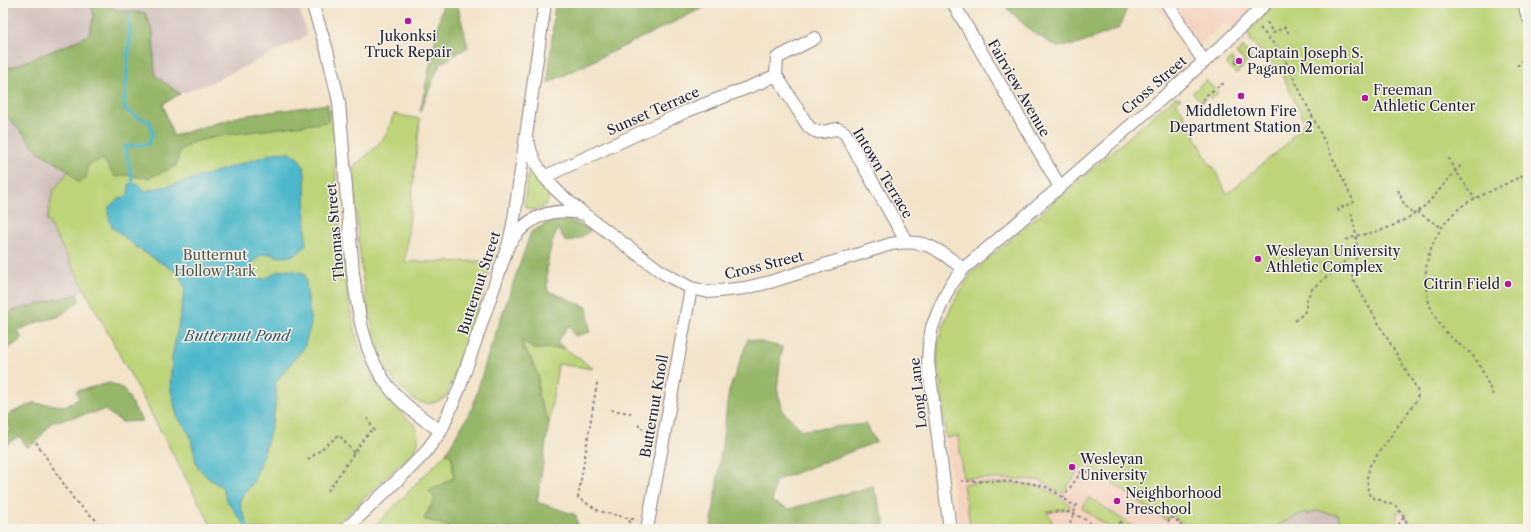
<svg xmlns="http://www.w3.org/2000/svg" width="1531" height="532" font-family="'Libre Caslon Text',serif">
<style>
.built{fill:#f5d3c1}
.industrial{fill:#d1c0bc}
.green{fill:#bdd479;stroke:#707b5a}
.forest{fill:#96b669;stroke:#5c6c52}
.water{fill:#4eb8cb;stroke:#386d83}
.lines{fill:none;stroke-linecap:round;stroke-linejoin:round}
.stream{stroke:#4eb8cb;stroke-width:3.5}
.minor-casing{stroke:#8a8282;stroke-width:14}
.path{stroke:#8a8282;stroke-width:2;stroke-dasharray:3 3;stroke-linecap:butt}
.minor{stroke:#fff;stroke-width:12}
.path-bridge{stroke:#8a8282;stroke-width:2;stroke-dasharray:3 3;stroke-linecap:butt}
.poi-dot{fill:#b5179e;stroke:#f7f3e8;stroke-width:1.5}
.labels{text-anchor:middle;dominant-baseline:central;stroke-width:3;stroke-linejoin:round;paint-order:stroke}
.poi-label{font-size:14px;fill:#22223b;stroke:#f7f3e8;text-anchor:start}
.street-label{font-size:14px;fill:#22223b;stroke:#f7f3e8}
.park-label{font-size:14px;fill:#50574e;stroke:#f7f3e8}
.water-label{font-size:15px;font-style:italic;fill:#31566d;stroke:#f7f3e8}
</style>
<rect width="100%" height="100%" fill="#f7f3e8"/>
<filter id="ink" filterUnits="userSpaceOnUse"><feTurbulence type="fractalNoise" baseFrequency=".025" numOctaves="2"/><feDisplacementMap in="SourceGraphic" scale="8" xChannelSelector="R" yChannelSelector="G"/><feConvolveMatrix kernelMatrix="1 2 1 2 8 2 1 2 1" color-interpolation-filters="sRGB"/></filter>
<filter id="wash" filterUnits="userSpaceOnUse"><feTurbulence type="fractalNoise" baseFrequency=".012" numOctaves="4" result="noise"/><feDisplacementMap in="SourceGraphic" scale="16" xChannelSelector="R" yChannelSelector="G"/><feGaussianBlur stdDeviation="0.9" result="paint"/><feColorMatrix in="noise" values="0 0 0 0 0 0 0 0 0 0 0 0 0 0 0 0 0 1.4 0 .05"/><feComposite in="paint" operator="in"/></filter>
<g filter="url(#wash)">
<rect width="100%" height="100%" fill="#f3e3c9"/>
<!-- built -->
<path class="built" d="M1154,3H1274L1248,32L1223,24L1190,53Z
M958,436L1325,496L1410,514L1416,529H959L946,438Z"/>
<!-- industrial -->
<path class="industrial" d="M3,3H90L94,16L89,34L70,44L12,67L3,69Z
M108,3H298L307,36L215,81L180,94L155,75L153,31L145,13L118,10L109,7Z
M5,114L38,151L69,171L53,191L47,219L85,290L77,294L12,311L3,323V115Z
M1323,503L1386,519L1403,529H1270Z"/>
<!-- green -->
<path class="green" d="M1274,3H1528V529H1412L1405,513L1396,511L1398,519L1390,529H1349L1343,527L1338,515L1317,511L1306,514L1305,512L1270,529H1185L1183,524L1170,515L1166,520L1139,502L1140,499L1135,496L1134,498L1090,467L1080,469L1062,494L1040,480L963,478L958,436L946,438L940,376C928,344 954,298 973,272L1175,97L1181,98L1176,103L1181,109L1211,167L1213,166L1227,194L1291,140L1290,138L1303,127L1302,124L1305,122L1282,75L1250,40L1248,32Z
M1243,47L1252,58L1236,74L1226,64L1232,58L1235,65L1240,66L1243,64V59L1236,54Z
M1206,80L1218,93L1212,99L1208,95L1203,102L1192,93Z
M333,110L337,203L347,290L353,323L360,349L369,370L379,388L407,419C419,426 419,436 417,448L332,529H213L47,219L53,191L71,168L88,158Z
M394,114L420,119L405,262L492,261L484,291L446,397C427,408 418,405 403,389C399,385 394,381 391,376C385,367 381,355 378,345C359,290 358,225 353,167L373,150L386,135Z
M529,171L533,173L549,197C548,207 536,212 527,209L524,202Z
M522,340L534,349L564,348L594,369L558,364L549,423L538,396V376L531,359L523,348Z
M446,453L452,457L454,478L429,491L435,499L424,519L448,526L450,529H370L380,521Z
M965,483C986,484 1021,481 1040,487C1051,490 1061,498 1069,504L1070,507L1069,509L1047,512L1052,521L1051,523L1042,529H971L963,485Z
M1089,497L1137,529H1112L1083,509L1082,507Z"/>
<!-- forest -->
<path class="forest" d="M90,3H108L109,7L118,10L145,13L153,31L155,75L180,94L163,104L173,136L241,116L328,104V122L225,135L193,142L180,150L176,166L148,178L126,175L115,177L103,159L88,165L86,179L77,182L69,171L38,151L5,114L3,115V69L12,67L70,44L89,34L94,16Z
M443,3H457L468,47L440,64L420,112Z
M555,3H713L548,83Z
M1004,3H1129L1119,28L1079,44L1057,47L1031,31L1008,9Z
M560,216L591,230L580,238L566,242L558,229C548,248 545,270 548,291L587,307L590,332L575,336L569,325L557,342L564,348L534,349L522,341L523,348L531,359L538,376V396L549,423L537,502L576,515L578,529H450L448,526L424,519L435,499L429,491L454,478L452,457L446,453L472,409L488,355L531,232Z
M77,294L79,301L58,317L38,322L18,330L22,339L3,352V323L12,311Z
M748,339L782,347L777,389L783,411L802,430L866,424L876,442L775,481L772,502L789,509L873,486L886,526L884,529H851L836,527L826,529H711L729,391Z
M110,383L124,389L142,421L122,422L105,410L52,422L36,442L27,447L19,436L7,444L3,449V435L10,431L3,417L33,403L67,406L79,398L76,391Z"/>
<!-- water -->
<path class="water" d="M288,152C299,156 302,162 305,173L306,244C302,254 286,259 276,256C273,256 273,254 270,254C260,252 254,261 251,268L256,277C265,281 269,277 276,272C284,268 298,271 305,274L311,324L304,348L275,383C281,404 262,461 253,482C251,486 241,497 241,499C239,507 244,515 247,522L244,524L227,501L222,487L209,479L197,466L190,435L177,416L170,386L172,358L185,289L179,274L136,247L112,227L108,214L109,207L118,199L128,195L129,184L140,185L145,191L180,183L275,153Z"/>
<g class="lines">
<!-- stream -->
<path class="stream" d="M129,15L130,33L124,108L133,115L150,122L153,135L148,144L125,146L134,188
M243,520L249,529"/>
</g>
</g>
<g filter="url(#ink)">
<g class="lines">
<!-- minor casing -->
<g class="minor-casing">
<path id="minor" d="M312,3L327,50L339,102L353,273C358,311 363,352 386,383C400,403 421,418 441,431
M953,3L1060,187
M1167,3L1204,62
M1525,3L1526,11L1528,17
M815,38L777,58L776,75L808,126C819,137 825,130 838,129L845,133L906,241
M528,141C534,172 557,193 582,212
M544,177L687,111L762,82L776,75
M511,241C529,215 553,207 584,214L663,273L691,288L709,292L745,288L770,282L891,244C926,238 938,249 963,269
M346,529L404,474L424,454L441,431L459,389L509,243L514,219L545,3
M647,529L691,288
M950,529L928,362L929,345L932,327L941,305L950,286L963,269L1060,187L1221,47L1266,3"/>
</g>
<!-- path -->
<path class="path" d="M1235,3L1240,7
M1267,22L1273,33L1285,27L1290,35
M1260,28L1281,52L1354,202L1338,209L1339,212
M1235.5 61a3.5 3.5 0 1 1 7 0a3.5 3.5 0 1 1-7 0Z
M1517,66L1528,55
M1261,69L1266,65
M1198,111L1206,95L1224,83
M1449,158L1451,164L1475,199
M1398,190L1404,204L1413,215
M1417,212L1441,227
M1346,240C1358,234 1370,234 1382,230C1399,224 1414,215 1427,204
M1357,251L1352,278L1417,389L1418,395L1416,401L1370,465L1367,478L1368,492L1370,496L1374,498L1396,506L1404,517L1410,529
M1295,321L1304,313L1306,308L1307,299L1312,289L1357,251L1356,235L1351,212
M597,383L578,498L599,511L637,520
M1493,395C1488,385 1481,365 1474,357C1470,352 1465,349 1460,345C1451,338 1443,330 1437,320C1412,280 1430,226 1468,202L1528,173
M611,410L631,413
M367,418L376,433
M639,424V428L654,430
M36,442L75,501L97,521L101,529
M308,460L339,435L354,453
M961,481C983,482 1029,479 1048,488C1058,493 1067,501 1076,507
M328,491L365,437L373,429
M1063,498L1081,472L1086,471L1094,475
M1049,513C1069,507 1083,518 1099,529
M1120,521L1126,526L1131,525
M1168,522L1171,517L1180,523L1182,529
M628,529L630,519
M1068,529L1077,504
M1115,529L1122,519
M1394,529L1398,525L1404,517"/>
<!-- minor -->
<use href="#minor" class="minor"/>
<!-- path-bridge -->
<path class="path-bridge" d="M1427,204L1463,163"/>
</g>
</g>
<!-- markers -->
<g class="poi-dot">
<circle cx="408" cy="21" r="4"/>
<circle cx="1239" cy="61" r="4"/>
<circle cx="1241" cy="96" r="4"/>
<circle cx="1365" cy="98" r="4"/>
<circle cx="1258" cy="259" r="4"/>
<circle cx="1508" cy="284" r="4"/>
<circle cx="1072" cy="467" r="4"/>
<circle cx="1117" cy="501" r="4"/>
</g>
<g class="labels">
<!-- poi labels -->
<g class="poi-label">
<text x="408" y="36" text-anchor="middle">Jukonksi<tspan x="408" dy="16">Truck Repair</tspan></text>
<text x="1247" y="53">Captain Joseph S.<tspan x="1247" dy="16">Pagano Memorial</tspan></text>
<text x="1373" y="90">Freeman<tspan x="1373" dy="16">Athletic Center</tspan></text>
<text x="1241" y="111" text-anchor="middle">Middletown Fire<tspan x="1241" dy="16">Department Station 2</tspan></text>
<text x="1266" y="251">Wesleyan University<tspan x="1266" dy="16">Athletic Complex</tspan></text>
<text x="1500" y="284" text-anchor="end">Citrin Field</text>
<text x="1080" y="459">Wesleyan<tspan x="1080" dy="16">University</tspan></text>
<text x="1125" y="493">Neighborhood<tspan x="1125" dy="16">Preschool</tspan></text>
</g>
<!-- street labels -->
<g class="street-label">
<text transform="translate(1154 85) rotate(-41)">Cross Street</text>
<text transform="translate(1019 88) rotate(60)">Fairview Avenue</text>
<text transform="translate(653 111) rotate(-24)">Sunset Terrace</text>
<text transform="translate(883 173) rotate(59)">Intown Terrace</text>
<text transform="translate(335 232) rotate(-95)">Thomas Street</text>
<text transform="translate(764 265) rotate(-14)">Cross Street</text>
<text transform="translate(479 283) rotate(-72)">Butternut Street</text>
<text transform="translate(918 393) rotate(-96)">Long Lane</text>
<text transform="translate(654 406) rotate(-80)">Butternut Knoll</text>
</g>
<!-- park labels -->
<g class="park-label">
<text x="215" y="255">Butternut<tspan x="215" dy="16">Hollow Park</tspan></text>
</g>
<!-- water labels -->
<g class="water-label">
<text x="237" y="335">Butternut Pond</text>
</g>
</g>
<!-- margin -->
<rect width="1531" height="532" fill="none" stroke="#f7f3e8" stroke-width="16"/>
</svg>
